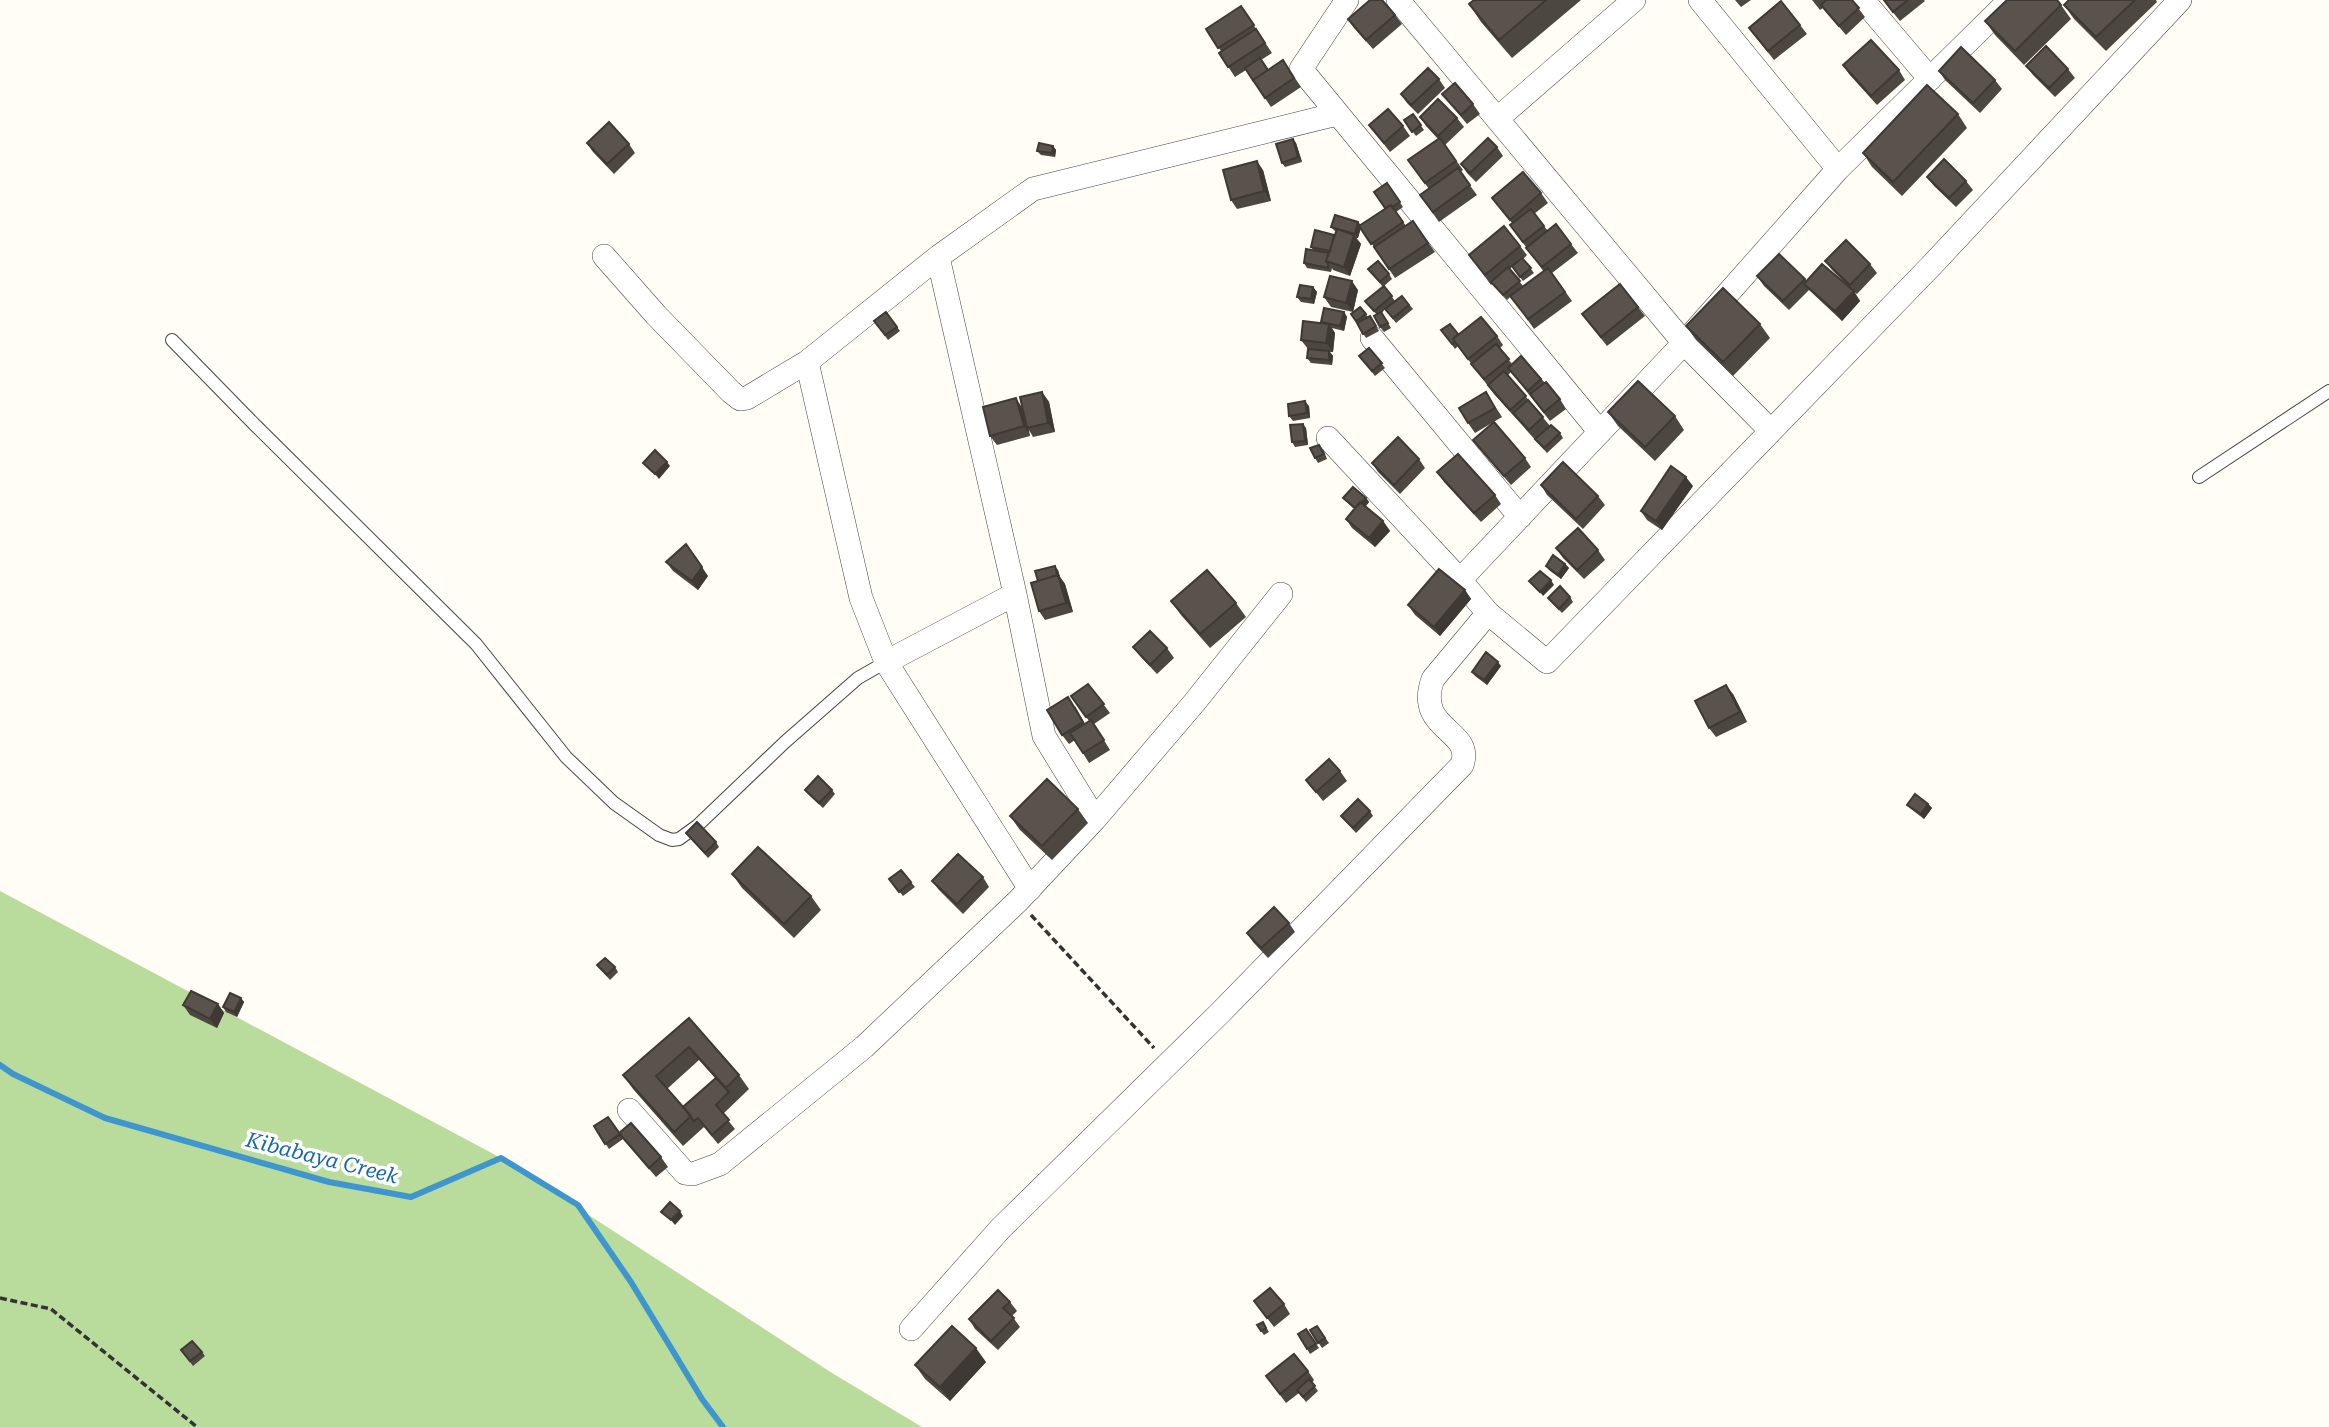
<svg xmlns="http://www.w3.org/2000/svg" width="2329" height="1427" font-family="'Roboto Serif',serif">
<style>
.forest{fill:#b9dc9c}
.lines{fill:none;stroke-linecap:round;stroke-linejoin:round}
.stream{stroke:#3f96cf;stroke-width:6}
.lane-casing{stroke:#444;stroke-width:14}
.street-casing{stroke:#444;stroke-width:24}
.path{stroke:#333;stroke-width:3.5;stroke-dasharray:7 3.5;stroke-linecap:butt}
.lane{stroke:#fff;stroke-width:12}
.street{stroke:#fff;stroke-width:23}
.wall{fill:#4d4742;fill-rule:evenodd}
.shaded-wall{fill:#3f3936}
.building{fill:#5a524d;stroke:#3f3936;stroke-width:2}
.labels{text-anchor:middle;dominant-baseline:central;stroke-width:7;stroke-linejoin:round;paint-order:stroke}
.water-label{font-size:21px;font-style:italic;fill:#1768a6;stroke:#fff}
</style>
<rect width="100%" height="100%" fill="#fffdf5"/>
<!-- forest -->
<path class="forest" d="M0,891L501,1158L832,1373L922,1427H0Z"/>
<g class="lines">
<!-- stream -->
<path class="stream" d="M0,1065L13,1074L105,1118L329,1182L411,1197L501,1158L578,1205L631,1282L702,1399L723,1427"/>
<!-- lane casing -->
<g class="lane-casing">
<path id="lane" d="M172,340L256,426L476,644L566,757L614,803L659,835L672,840L679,839L697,826L785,742L858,678L886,662
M2199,477L2329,391"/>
</g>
<!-- street casing -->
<g class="street-casing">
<path id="street" d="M1347,0L1301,69L1600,432
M1398,0L1684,343L1771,431
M1700,0L1838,169
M1863,0L1930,79
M1497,119L1634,0
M604,256L656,315L731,392L740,399L747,398L807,362L938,257L1033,189L1337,114
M938,257L1015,594L1044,736L1095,819
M1372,338L1520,517
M807,362L861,598L886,662L1030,889
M1328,438L1460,580L1488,613L1547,662L1931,266L2180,0
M1460,580L1684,343L1838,169L2010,0
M886,662L1015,594
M629,1110L685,1173L693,1174L720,1164L864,1047L1018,901L1095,819L1194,703L1281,594
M911,1329L1001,1228L1220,1013L1462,765C1475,729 1414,731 1433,679L1488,613"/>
</g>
<!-- path -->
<path class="path" d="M1031,915L1154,1048
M0,1298L51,1309L197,1427"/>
<!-- lane -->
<use href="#lane" class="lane"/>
<!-- street -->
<use href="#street" class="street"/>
</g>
<!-- wall -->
<path class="wall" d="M1474,0H1581L1512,58L1481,22L1469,4Z
M1735,0H1751L1741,7Z
M1812,0H1852L1865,17L1846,35L1823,8L1820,10Z
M1883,0H1924L1925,1L1900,21Z
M2069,0H2156L2157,2L2106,51L2074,19L2064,5Z
M2061,5L2071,19L2024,65L1995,35L1985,21Z
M1241,6L1272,53L1261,60L1268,70L1283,60L1301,87L1271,107L1246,70L1235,77L1219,53L1221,51L1206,29Z
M1395,15L1402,24L1373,49L1354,28L1348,19Z
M1800,25L1807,34L1774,60L1749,28Z
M1843,65L1899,70L1905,80L1877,105L1849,74Z
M2026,66L2068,69L2075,78L2055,97L2033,75Z
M1939,71L1995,80L2002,89L1980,113L1945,80Z
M1439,79L1445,88L1418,114L1407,103L1401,94Z
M1442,94L1473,104L1480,114L1467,124Z
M1413,114L1424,130L1416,136L1404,120Z
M1958,114L1967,128L1902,196L1872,167L1863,153Z
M1420,117L1457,118L1464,127L1445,145L1463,170L1460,172L1477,195L1439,222L1420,195L1429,189L1408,160L1438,139L1426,126Z
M1369,125L1403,126L1410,136L1390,152Z
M1293,139L1296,143L1302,162L1285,167L1282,163Z
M587,143L629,144L635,153L614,174L593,152Z
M1053,146L1056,150L1055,157L1041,155L1037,151Z
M1497,147L1503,156L1476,182L1467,173L1461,164Z
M1263,170L1271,201L1237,209L1231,200Z
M1927,177L1966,181L1973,190L1956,207L1934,186Z
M1387,183L1403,207L1396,212L1406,226L1413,221L1435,252L1395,278L1361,228L1358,238H1356L1361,244L1350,276L1333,270L1332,268L1331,272L1307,268L1304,263L1313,250L1311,247L1335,236L1336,232L1331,227L1358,222L1361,225L1385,208Z
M1541,193L1548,203L1534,214L1548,231L1571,244L1578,253L1552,273L1572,301L1534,329L1511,296L1507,300L1493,283L1491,285L1469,255L1520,246L1527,255L1523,259L1534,273L1523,281L1512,267L1510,269L1523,286L1518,290L1544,272L1510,225L1512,223L1492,198Z
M1825,261L1870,264L1877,273L1857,294L1854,292L1860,301L1842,321L1809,290L1789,310L1764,286L1757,276L1805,279L1807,281L1852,290L1832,270Z
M1368,269L1389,274L1392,279L1384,286L1395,301L1402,296L1413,309L1396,323L1385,309L1382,313L1391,328L1384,332L1380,327L1377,315L1365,301L1383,287Z
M1313,287L1317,292L1314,304L1301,302L1297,297Z
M1358,290L1353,312L1331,307L1324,297Z
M1360,307L1368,317L1370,316L1379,331L1366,338L1351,314Z
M1638,307L1645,316L1607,346L1582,314Z
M886,312L900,331L888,340L874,321Z
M1344,312L1347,317L1344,331L1332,328L1335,333L1333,352H1330L1333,356L1332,365L1311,363L1307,358L1308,349L1301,340L1322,323L1321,322Z
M1760,324L1770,338L1733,376L1696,340L1686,326Z
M1441,330L1458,334L1497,336L1503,345L1500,348L1512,364L1541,379L1560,399L1566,409L1550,421L1511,372L1508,375L1550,426L1560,433L1563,438L1547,453L1494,394L1458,346L1455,349Z
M1369,348L1385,368L1375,376L1359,356Z
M1042,392L1049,402L1055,432L1033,437L1029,430L1030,436L997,445L990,436L1016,398L1022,408Z
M1486,392L1502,417L1475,433L1468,423Z
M1309,406L1310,418L1293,421L1289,416Z
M1608,412L1675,416L1684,430L1655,461L1618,426Z
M1306,428L1308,445L1295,447L1292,442Z
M1473,440L1525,458L1531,467L1511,485L1480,449Z
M1323,449L1327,459L1318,463L1315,458Z
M1419,459L1425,468L1400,494L1378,472L1372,463Z
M1437,472L1495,495L1501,504L1481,522L1444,482Z
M1541,485L1598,496L1605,505L1583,529L1547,495Z
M1693,486L1662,530L1647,520L1641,511Z
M1343,498H1366L1369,502L1366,506L1383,521L1390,531L1375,547L1352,528L1346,519L1354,509Z
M1556,548L1598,550L1605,560L1584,579L1563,558Z
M666,562L708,576L698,590L673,571Z
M1565,564L1569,568L1561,579L1549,570L1546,566Z
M1058,570L1060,577L1065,584L1073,612L1045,620L1039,611L1038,581Z
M1465,590L1471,599L1440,636L1415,615L1408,605Z
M1570,597L1573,602L1562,613L1548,598Z
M1171,601L1236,603L1246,617L1210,648L1181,615Z
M1133,647L1167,648L1174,658L1157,674L1140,656Z
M1501,666L1487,685L1475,676L1472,672Z
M1088,684L1110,713L1094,724L1110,750L1089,763L1075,740L1069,744L1062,735L1075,706L1085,724L1089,721L1071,696Z
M1733,694L1747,722L1716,737L1709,728Z
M1340,771L1347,781L1323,801L1306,780Z
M805,790H832L835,794L823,808L808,794Z
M1928,804L1932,808L1924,819L1911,809L1907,805Z
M1078,809L1088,823L1052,860L1020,830L1010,816Z
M1370,811L1373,816L1356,833L1341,816Z
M686,833L716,842L719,847L708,858Z
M901,870L915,887L903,896L889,879Z
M732,874L811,896L821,910L794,938L742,888Z
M983,877L989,887L963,914L939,890L932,881Z
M1289,923L1295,932L1268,958L1253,942L1247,933Z
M597,965L615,967L618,972L610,980Z
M241,998L244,1002L237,1017L226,1012L223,1007Z
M218,1004L224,1013L217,1028L190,1015L183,1005Z
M689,1018L739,1075L749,1089L723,1114L735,1129L718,1144L704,1127L683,1146L633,1089L623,1075ZM699,1060L715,1078L683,1107L667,1089Z
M594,1126L619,1133L661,1157L668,1167L656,1177L622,1138L623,1139L609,1149Z
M1254,1301L1284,1304L1290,1314L1274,1327Z
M1010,1302L1017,1311L1012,1316L1020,1327L998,1350L975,1329L969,1319Z
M1263,1322L1269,1332L1264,1335L1261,1331Z
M1317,1326L1329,1343L1322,1348L1310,1330Z
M1306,1329L1319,1348L1310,1354L1298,1334Z
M181,1350L202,1352L205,1356L193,1366Z
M986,1362L950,1401L925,1379L915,1365Z
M1308,1371L1314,1380L1312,1383L1318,1391L1306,1402L1299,1393L1286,1403L1266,1376Z"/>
<!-- shaded-wall -->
<path class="shaded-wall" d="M1293,139L1296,143L1302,162L1298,157Z
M1053,146L1056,150L1055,157L1052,153Z
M1257,161L1263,170L1271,201L1264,191Z
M1358,222L1361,226L1358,238L1355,234Z
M1354,235L1361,244L1350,276L1344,267Z
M1352,281L1358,290L1353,312L1346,303Z
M1313,287L1317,292L1314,304L1311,299Z
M1854,291L1860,301L1842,321L1835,311Z
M1344,312L1347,317L1344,331L1340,326Z
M1329,324L1335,333L1333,352L1326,343Z
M1329,351L1333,356L1332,365L1329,360Z
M1042,392L1049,402L1055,432L1048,423Z
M1016,398L1022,408L1027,428L1030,436L1024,426Z
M1305,401L1309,406L1310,418L1307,413Z
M1303,424L1306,428L1308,445L1305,441Z
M667,462L670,466L659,479L655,474Z
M1686,477L1693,486L1662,530L1656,521Z
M1366,498L1369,502L1359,513L1356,509Z
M1383,521L1390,531L1375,547L1369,538Z
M1565,564L1569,568L1561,579L1558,575Z
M1055,566L1058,570L1060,577L1065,584L1073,612L1066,603Z
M702,567L708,576L698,590L692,581Z
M1551,580L1554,585L1543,596L1540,592Z
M1465,590L1471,599L1440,636L1434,627Z
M1498,662L1501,666L1487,685L1484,680Z
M1726,685L1733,694L1747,722L1740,712Z
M1928,804L1932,808L1924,819L1921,814Z
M241,998L244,1002L237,1017L234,1012Z
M218,1004L224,1013L217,1028L210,1019Z
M680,1211L683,1216L675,1225L671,1220Z
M976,1348L986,1362L950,1401L940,1387Z"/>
<!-- building -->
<path class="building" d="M1370,0H1382L1395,15L1366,40L1348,19Z
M1474,0H1546L1499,40L1469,4Z
M1826,0H1852L1859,8L1839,26L1821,5Z
M1884,0H1908L1893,12Z
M2007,0H2057L2061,5L2015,51L1985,21Z
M2069,0H2135L2096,37L2064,5Z
M1781,1L1800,25L1768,51L1749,28Z
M1241,6L1254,25L1218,48L1206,29Z
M1256,29L1265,43L1228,67L1219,53Z
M1871,40L1899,70L1871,96L1843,65Z
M2046,46L2068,69L2049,88L2026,66Z
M1961,47L1995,80L1973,103L1939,71Z
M1260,58L1268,70L1253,80L1254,82L1245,68Z
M1283,60L1294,78L1265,98L1253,80Z
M1428,68L1439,79L1411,105L1401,94Z
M1455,83L1473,104L1461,115L1442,94Z
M1927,85L1958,114L1893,182L1863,153Z
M1438,99L1457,118L1438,136L1420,117Z
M1388,109L1403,126L1384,143L1369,125Z
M1413,114L1421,125L1412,132L1404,120Z
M609,122L629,144L607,164L587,143Z
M1440,138L1456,161L1425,183L1408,160Z
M1488,138L1497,147L1470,173L1461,164Z
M1293,139L1298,157L1282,163L1276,144Z
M1039,143L1053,146L1052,153L1037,151Z
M1944,159L1966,181L1949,198L1927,177Z
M1257,161L1264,191L1231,200L1223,170Z
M1458,168L1470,185L1433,212L1420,195Z
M1523,172L1541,193L1510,220L1492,198Z
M1387,183L1400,202L1392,207L1391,205L1385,208L1374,192Z
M1391,205L1403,222L1371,244L1359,226Z
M1531,209L1544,226L1523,242L1510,225Z
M1335,215L1358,222L1355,234L1331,227Z
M1413,221L1428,243L1389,269L1374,247Z
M1556,224L1571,244L1542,267L1526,248Z
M1504,226L1520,246L1485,275L1469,255Z
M1337,229L1354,235L1344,267L1326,261Z
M1315,230L1334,235L1330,251L1311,247Z
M1846,240L1870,264L1850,285L1825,261Z
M1306,249L1329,253L1326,261L1328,264V268L1304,263Z
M1779,254L1805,279L1783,301L1757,276Z
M1522,258L1531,268L1520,277L1512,266Z
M1378,261L1389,274L1380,282L1368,269Z
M1822,264L1854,291L1835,311L1804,284Z
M1508,267L1520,281L1503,295L1491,282Z
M1548,268L1565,292L1528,319L1510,296Z
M1330,276L1352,281L1346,303L1324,297Z
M1620,284L1638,307L1601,337L1582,314Z
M1300,285L1313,287L1311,299L1297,297Z
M1384,286L1392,296L1374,311L1365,301Z
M1723,288L1760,324L1723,362L1686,326Z
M1402,296L1409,305L1393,318L1385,309Z
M1360,307L1366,314L1356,321L1351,314Z
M1324,308L1344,312L1340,326L1321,322Z
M886,312L897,327L885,335L874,321Z
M1381,312L1388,323L1380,327L1374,316Z
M1370,316L1376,326L1363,334L1357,323Z
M1481,317L1497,336L1468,359L1453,339Z
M1303,321L1329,324L1326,343L1301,340Z
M1450,324L1458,334L1453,339L1455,342L1452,344L1441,330Z
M1496,344L1509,359L1484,379L1471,364Z
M1369,348L1382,363L1372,371L1359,356Z
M1308,349L1329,351V360L1307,358Z
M1521,356L1541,379L1528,391L1508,368Z
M1504,371L1526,396L1510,410L1488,385Z
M1638,381L1675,416L1645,447L1608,412Z
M1546,382L1560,399L1544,412L1530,394Z
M1042,392L1048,423L1027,428L1020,397Z
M1486,392L1495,408L1468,423L1459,408Z
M1016,398L1024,426L990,436L983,407Z
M1528,400L1543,417L1529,430L1513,413Z
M1305,401L1307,413L1289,416L1288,404Z
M1494,422L1525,458L1504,476L1473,440Z
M1303,424L1305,441L1292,442L1290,425Z
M1551,425L1560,433L1544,448L1535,439Z
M1398,437L1419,459L1394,485L1372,463Z
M1319,445L1324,454L1315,458L1310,448Z
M655,450L667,462L655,474L643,463Z
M1458,454L1495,495L1474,513L1437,472Z
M1563,462L1598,496L1576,519L1541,485Z
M1671,466L1686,477L1656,521L1641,511Z
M1353,487L1366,498L1355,508L1343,498Z
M1360,502L1383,521L1369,538L1346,519Z
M1578,528L1598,550L1577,570L1556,548Z
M686,544L702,567L692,581L666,562Z
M1553,555L1565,564L1558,575L1546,566Z
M1055,566L1057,575L1038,581L1035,571Z
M1439,569L1465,590L1434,627L1408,605Z
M1207,570L1236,603L1200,634L1171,601Z
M1540,571L1551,580L1540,592L1529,581Z
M1058,575L1066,603L1039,611L1031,583Z
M1560,586L1570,597L1559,609L1548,598Z
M1150,631L1167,648L1150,665L1133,647Z
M1486,652L1498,662L1484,680L1472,672Z
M1088,684L1104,704L1086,717L1071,696Z
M1726,685L1740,712L1709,728L1695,701Z
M1068,697L1083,722L1062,735L1047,710Z
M1091,720L1104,740L1083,753L1070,733Z
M1329,759L1340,771L1316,792L1306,780Z
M818,776L832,790L819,803L805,790Z
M1047,779L1078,809L1042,846L1010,816Z
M1915,794L1928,804L1921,814L1907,805Z
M1358,799L1370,811L1353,828L1341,816Z
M697,822L716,842L705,853L686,833Z
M758,847L811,896L784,924L732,874Z
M958,854L983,877L957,904L932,881Z
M901,870L911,882L899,892L889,879Z
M1274,907L1289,923L1261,948L1247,933Z
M605,958L615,967L607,975L597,965Z
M191,991L218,1004L210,1019L183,1005Z
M230,993L241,998L234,1012L223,1007Z
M689,1018L739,1075L726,1088L689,1047L656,1076L691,1116L674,1132L623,1075Z
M716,1078L729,1092L716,1105L729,1120L712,1135L698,1118L694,1121L683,1107Z
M608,1117L620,1134L605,1144L594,1126Z
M631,1123L661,1157L649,1168L619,1133Z
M670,1202L680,1211L671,1220L661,1212Z
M1270,1288L1284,1304L1267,1318L1254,1301Z
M998,1290L1010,1302L1003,1308L1014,1318L991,1341L969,1319Z
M1263,1322L1266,1328L1261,1331L1257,1325Z
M952,1326L976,1348L940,1387L915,1365Z
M1317,1326L1325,1338L1318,1343L1310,1330Z
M1306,1329L1316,1344L1307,1349L1298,1334Z
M192,1341L202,1352L190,1361L181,1350Z
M1294,1354L1308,1371L1280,1394L1266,1376Z
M1309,1379L1315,1386L1303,1397L1297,1390Z"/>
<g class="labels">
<!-- water labels -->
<g class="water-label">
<text transform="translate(322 1158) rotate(14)">Kibabaya Creek</text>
</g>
</g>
</svg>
